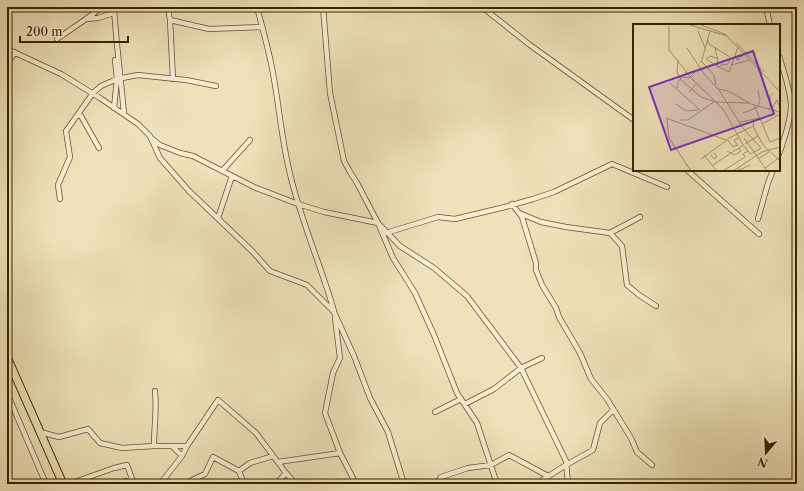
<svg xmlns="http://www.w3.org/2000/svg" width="804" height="491" font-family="'Libre Caslon Text',serif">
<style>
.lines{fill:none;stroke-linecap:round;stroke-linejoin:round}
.street-casing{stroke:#66522e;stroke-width:6}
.primary-casing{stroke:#392200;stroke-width:9}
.street{stroke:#f5ecd2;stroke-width:4.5}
.primary{stroke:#efe1b9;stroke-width:7}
.inset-road{fill:none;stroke:#a6956f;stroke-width:1}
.view{fill:#7b2cbf;fill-opacity:0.15;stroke:#7b2cbf;stroke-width:2}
.inset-edge{fill:none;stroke:#392200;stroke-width:2}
</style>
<rect width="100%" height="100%" fill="#efe1b9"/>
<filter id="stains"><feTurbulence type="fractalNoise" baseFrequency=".005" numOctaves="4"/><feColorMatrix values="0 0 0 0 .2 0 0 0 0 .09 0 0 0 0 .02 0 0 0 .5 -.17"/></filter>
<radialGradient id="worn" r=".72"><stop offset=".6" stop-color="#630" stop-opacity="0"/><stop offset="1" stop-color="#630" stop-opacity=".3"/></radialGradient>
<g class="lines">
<!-- street casing -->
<g class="street-casing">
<path id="street" d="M114,7C116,43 121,78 124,114
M153,7L168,8L170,20L209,29L262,27
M257,7C262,26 267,44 271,63C279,101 281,140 291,178C302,223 321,266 334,311
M323,7L330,93L344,161L350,172L357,183L378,223L393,258L415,293L434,335L457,393L477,423L497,484
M482,7L530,45L634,120
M766,7L770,25
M86,19L102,7
M170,20L173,79
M57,39L86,19L98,18L114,13
M7,49L61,74L100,98L138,124L150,136L160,158L189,191L252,251L270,271L307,285L334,312L354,356L370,398L388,432L404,484
M779,56C784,72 790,88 791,105C791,120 784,140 779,154
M7,64L15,52
M114,108L117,79L115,60
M78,115L81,116L99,148
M151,138L160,145L180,153L193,156L254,187L298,204L324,212L378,223L400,246L434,268L467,296L521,368L566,461L568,484
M687,170L759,234
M222,171L250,140
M60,199L58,185L70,157L66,131L93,93L101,86L117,79L138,75L186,80L216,86
M512,204L522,217L536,263V270L542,285L556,308L559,317L580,353L591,379L607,399L631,438L637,452L652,465
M519,213L541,222L566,227L610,233L622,246L627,285L639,295L656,306
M218,218L232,176
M758,219L768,183L773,170
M386,233L438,217L455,219L505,207L533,199L554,192L612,164L667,187
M610,233L640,217
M335,318L340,358L333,373L325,413L340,453L356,484
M7,393L46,484
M465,404L494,389L521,368L542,358
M435,412L461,399
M40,432L59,437L88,429L100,443L122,448L154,446H187
M154,446C154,428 157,409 155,391
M172,446L182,456
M278,462L340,453
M239,471L244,484
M286,473L296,484
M69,484L114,468L127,465L132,479L121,483
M160,484L182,456L187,446L218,400L256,433L286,473L276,484
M188,484L190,481L205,474L213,457L239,471L250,463L273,456
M436,484L441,477L468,468L491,465L509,455L548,476
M536,484L566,465L593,450L600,423L613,410"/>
</g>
<!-- primary casing -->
<g class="primary-casing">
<path id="primary" d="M7,357L63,484"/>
</g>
<!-- street -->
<use href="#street" class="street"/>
<!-- primary -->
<use href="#primary" class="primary"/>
</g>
<!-- overview -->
<g transform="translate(633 24)">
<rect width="147" height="147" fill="#efe1b9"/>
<path class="inset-road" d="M36,0V26L61,57L90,85L109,119L117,130L121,128L134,147M54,0L94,12L147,68M66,0L94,11M65,7L72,24M75,16L76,20L97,33M103,19L131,48M54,24L71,50L85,65L95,67L118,80L147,88M82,24L85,36L84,42L96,48L105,23M104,33V36L112,30M45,35L44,48L48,56L68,73L83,78L116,79M69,38L81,51L83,61M68,39L77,7M98,41L117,36M84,42L73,35L77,32L85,35M86,43L90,40L94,41L98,34M50,53L56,54L64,46M37,59L67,86M44,64L45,58L54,47M86,66L110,104L128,124M56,68L64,59M43,80L53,87L65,86M121,81L137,118L147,114M137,84V72L140,69M139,84L144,76L147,84M110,89L125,83L127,76L125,67M33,94L93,116M34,95L36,114L58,147M47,96H55L82,77M107,98L127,94M129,100L147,90M120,102L130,121L147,137M111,114L121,128L128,124M94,115L100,123L104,121M112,120L125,112M105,122L101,116L106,114M94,127L98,129L106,124M98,129L102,131L108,127L106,124L111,121M71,131L84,147M78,131L81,135L84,133L81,129M68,135L98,113L120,102L121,96M125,135L136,128M80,141L98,129M105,143L107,146L117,141M132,144L147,133M90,147L112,133L110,130L115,127M100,147L129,128L147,123"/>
<path class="view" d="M120,27L141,90L38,126L16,63Z"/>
<rect width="147" height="147" class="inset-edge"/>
</g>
<!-- margin -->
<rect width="804" height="491" fill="none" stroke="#efe1b9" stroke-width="24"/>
<rect x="8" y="8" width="788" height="475" fill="none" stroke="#392200" stroke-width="2"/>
<rect x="12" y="12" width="780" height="467" fill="none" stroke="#392200"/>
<!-- north arrow -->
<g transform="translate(766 453) rotate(199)" stroke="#f5ecd2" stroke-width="3" paint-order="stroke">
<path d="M0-3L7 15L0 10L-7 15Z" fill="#392200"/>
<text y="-6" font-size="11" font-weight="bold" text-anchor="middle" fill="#392200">N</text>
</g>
<!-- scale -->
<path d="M20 36v6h108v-6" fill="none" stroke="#392200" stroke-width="2"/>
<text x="26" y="36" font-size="12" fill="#392200" stroke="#f5ecd2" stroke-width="3" paint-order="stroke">200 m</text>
<rect width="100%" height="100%" filter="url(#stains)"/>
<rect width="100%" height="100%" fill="url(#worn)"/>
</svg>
